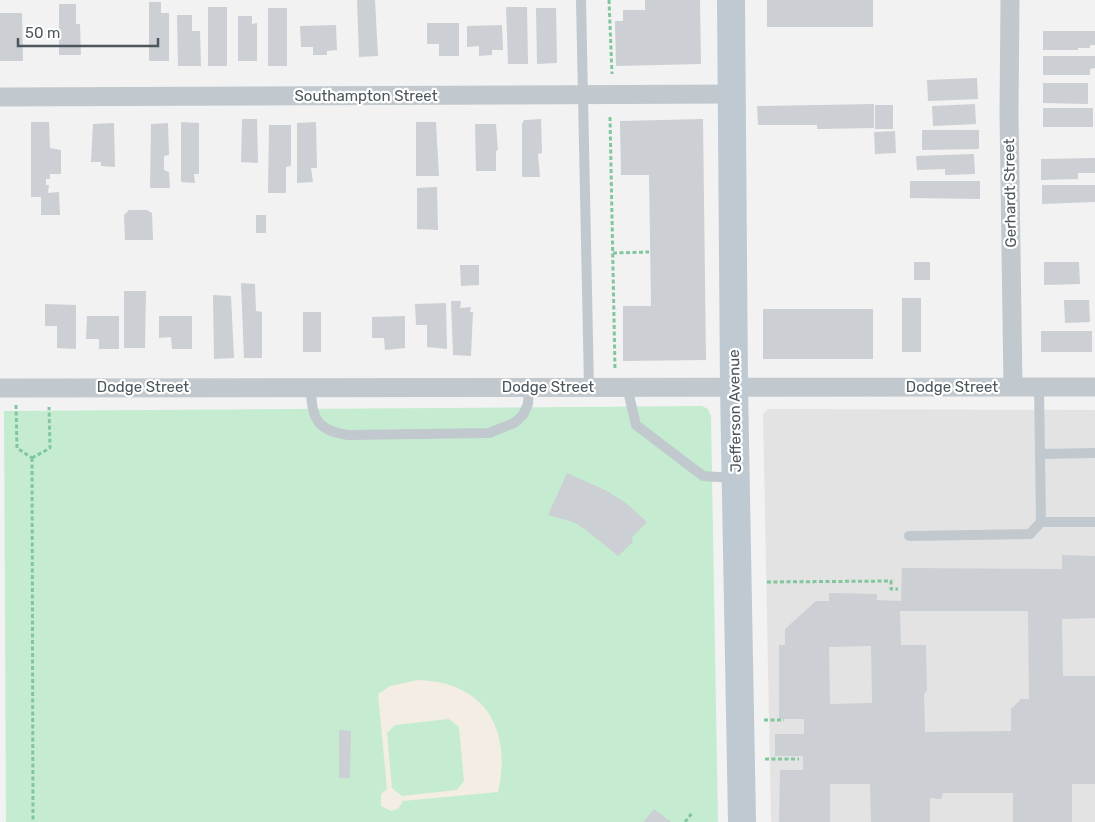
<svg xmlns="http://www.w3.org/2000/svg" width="1095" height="822" font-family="Rubik,sans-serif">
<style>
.education{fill:#e4e3e3}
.green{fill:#c5ecd1}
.sand{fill:#f3ede4;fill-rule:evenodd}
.building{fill:#cccfd3;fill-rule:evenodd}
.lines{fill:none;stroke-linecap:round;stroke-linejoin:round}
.path{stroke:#80c79e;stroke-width:3;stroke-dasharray:4 2.5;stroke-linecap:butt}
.lane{stroke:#c1c9ce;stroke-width:10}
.street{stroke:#c1c9ce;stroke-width:19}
.secondary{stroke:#bfc9d1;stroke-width:28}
.labels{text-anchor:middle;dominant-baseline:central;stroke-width:4.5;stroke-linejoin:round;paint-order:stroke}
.street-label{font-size:15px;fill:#4b565d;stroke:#fff}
</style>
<rect width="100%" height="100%" fill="#f3f2f2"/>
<!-- education -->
<path class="education" d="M768,409L1095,410V822H771L763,414Z"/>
<!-- green -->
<path class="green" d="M702,406L708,409L711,416L718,822H6L4,411Z"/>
<!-- sand -->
<path class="sand" d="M418,680C486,682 512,730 498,792L403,801L398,809L391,811L381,806V794L387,789L378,694L390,686ZM449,719L459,727L464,781L457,790L402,796L392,788L387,733L395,725Z"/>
<!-- building -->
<path class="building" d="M357,0H375L378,56L359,57Z
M645,0H700L701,64L616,66L615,21H623V10H645Z
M767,0H873V27H767Z
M149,2H161V13H169V61H149Z
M59,4H76V24H80L81,55H59Z
M208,7H227V66H208Z
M506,7H527L528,64H508Z
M268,8H287V66H268Z
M536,8H556L557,63L537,64Z
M0,13H22L23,61H0Z
M177,15H192V31H200L201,66H178Z
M238,16H252V24L257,23V61H238Z
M427,23H459V56H439V44H427Z
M336,25L337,50L327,51V55H313V47H301L300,26Z
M502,25L503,50H492V55L479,56V46L467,47V26Z
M1043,31H1095V45H1090V48H1078V50H1043Z
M1043,56H1095V68L1090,69V75H1043Z
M977,78L978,99L928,101L927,80Z
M1043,83H1088V104L1043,103Z
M874,104V128L817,129V125H758L757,106Z
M975,104L976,124L933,126L932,106Z
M875,105H893V129H875Z
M1043,108H1093V127H1043Z
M242,119H257L258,163L241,162Z
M541,119L542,153L538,154L540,177H522V124L524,120Z
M703,119L706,360L623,361V306H651L649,175H621L620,121Z
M31,122H49L50,148L61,150V174H50V179H46V185H49L48,193L59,192L60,215H41V197H31Z
M181,122L199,123V174H194L195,183L181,182Z
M316,122L317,168H311L313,182L297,183V123Z
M416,122H436L439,176H416Z
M114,123L115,167L101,166V162H91L93,124Z
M168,123L169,155L164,156V170L169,172L170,188H150L151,124Z
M475,124H496L498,150L496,151V171H476Z
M269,125H291V166L286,167V193H268Z
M922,130H979V149L922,150Z
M895,131L896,153L875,154L874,132Z
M974,154L975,174L945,175V169L917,170L916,156Z
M1095,158V173H1078V179L1041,180V159Z
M910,181H980V199L910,198Z
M1042,185H1095V202L1042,204Z
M437,187L438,230L417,229V188Z
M129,210H147L152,213L153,240H125L124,215Z
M256,215H266V233H256Z
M914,262H930V280H914Z
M1044,262H1079L1080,284L1044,285Z
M460,265H479V285L461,286Z
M241,283L255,284L256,311L262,312V358H244Z
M124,291H146L145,348H124Z
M213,295L231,296L234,358L214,359Z
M902,298H921V352H902Z
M1064,300H1089L1090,322L1065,323Z
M451,301H461L460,308L471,307L470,312H473L471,356L453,355Z
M446,303L447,349L427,347V325H416L415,304Z
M45,304L76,305V349L57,348V326H45Z
M763,309H873V359H763Z
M303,312H321V352H303Z
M87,316H119V349H99V339H86Z
M159,316H192V349H172L171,337L159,338Z
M405,316V348L385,350L384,338H372V317Z
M1041,331H1092V352H1041Z
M567,473L605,490L626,503L647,522L632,537L633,542L618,556L586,530L573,522L548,515Z
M1062,555L1095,556V618L1062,619L1063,676H1095V784H1072V822H1013V793H943L941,799L930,798V822H871L870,784H830V822H779L780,770H803V756H775V734H804V719H779V645H785V629L816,601H829V593L877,594V600L901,601L902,568L1062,569ZM900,611H1028L1029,699H1021L1011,709V731L925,732L924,694L927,691L926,645H901ZM871,646L872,703L830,704L829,647Z
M339,730L351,731L350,778H339Z
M654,809L671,822H643Z"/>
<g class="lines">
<!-- path -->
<path class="path" d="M609,0L612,74
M610,117L615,369
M613,253L649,252
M16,405L17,448L32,458
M32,458L33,822
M32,458L50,448L49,407
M767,582L891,581V589H898
M764,720H784
M765,759H799
M685,822L692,813"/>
<!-- lane -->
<path class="lane" d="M581,0L589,387
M311,387C311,416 316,431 348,435L489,433L514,423L523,415L528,404L529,387
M627,387L636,425L703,476L734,478
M1039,387L1040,454
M1095,453L1040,454L1041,522H1095
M909,536L1030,534L1041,522"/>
<!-- street -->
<path class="street" d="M1010,0L1009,113L1013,387
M0,97L732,94
M0,388L1095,387"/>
<!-- secondary -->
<path class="secondary" d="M731,0L734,387L742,822"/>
</g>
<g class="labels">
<!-- street labels -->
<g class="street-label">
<text x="366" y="96">Southampton Street</text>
<text transform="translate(1010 193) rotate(-91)">Gerhardt Street</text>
<text x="143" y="387">Dodge Street</text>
<text x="548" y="387">Dodge Street</text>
<text x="952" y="387">Dodge Street</text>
<text transform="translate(735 411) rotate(-91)">Jefferson Avenue</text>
</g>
</g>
<!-- scale -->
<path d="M18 38v8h140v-8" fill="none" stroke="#4b565d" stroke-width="2.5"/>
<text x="25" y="38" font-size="15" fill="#4b565d" stroke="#ffffff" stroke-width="4" paint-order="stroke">50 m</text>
</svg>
